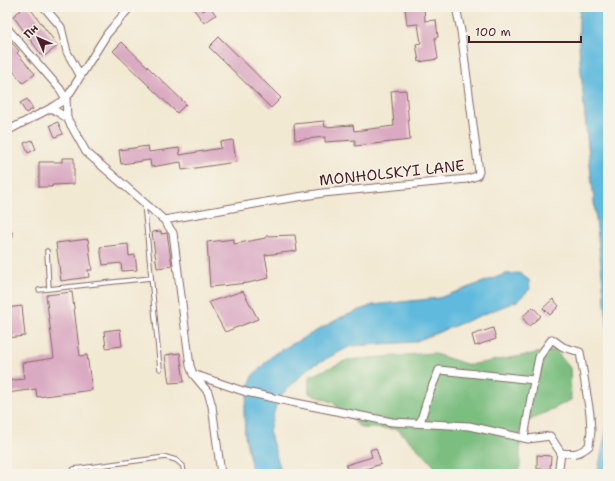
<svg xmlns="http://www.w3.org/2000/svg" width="615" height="481" font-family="'Shantell Sans',sans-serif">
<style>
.forest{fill:#7bbe80;stroke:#626e56}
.water{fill:#5fbadd;stroke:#546c84}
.building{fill:#daaac2}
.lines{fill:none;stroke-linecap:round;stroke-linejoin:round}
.lane-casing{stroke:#856666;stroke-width:5.5}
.street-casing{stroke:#856666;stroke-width:9}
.lane{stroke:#fff;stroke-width:3.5}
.street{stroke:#fff;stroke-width:7}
.labels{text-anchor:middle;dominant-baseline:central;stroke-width:3;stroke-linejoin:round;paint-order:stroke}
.street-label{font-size:15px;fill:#4a1f2b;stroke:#f7f3e8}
</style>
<rect width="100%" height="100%" fill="#f7f3e8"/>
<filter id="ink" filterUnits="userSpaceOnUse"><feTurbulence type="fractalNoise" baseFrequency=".025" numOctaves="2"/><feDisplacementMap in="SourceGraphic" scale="8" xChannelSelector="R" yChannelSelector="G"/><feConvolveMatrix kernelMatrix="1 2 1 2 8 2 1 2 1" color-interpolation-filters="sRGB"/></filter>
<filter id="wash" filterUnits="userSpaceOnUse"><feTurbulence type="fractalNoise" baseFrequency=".012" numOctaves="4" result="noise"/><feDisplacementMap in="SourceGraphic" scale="16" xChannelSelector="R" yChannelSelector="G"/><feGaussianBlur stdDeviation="0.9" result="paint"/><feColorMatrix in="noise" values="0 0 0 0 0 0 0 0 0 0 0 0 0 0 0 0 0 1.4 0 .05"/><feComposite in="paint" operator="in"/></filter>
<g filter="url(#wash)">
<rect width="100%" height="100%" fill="#f2e9d3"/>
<!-- forest -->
<path class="forest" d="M555,350L570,368L571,400L520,425V469L515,474H441L427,458L397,429L361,428L332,402L309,393V377L347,360L432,353L469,365Z"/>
<!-- water -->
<path class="water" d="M580,7H608V333C601,257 591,182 584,107C582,74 576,40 580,7Z
M519,273L529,280L530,289L517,301L414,342L351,346L310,367L278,398L269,431L282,474H253L245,436L244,410L252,376L274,354L342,317L373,305L439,298L506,274Z
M608,424V474H597Z"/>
<g id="blocks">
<!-- building -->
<path class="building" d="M25,7H29L58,46L43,57L13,16Z
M192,7H200L203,11L210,7L216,15L204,23Z
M409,7H424L425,21L436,20L438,37L435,38L438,59L419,62L416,44L421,43L418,24L407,25L405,8Z
M219,37L281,98L271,108L209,47Z
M122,42L186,104L177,113L113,51Z
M12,43L19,51L17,53L35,74L23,83L8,65L9,63L7,60V48Z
M406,90L410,140L355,146V140L325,142V137L295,140L294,124L324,121L325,127L353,125L354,131L394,126L391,91Z
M27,99L33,109L26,113L20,103Z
M58,122L63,134L55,137L50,125Z
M32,140L36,149L28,153L24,143Z
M233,140L236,162L182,170L181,162L151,167L150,160L121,164L119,150L148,146L149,152L179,148L180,155L221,148L220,142Z
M62,158H74V184L52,185V187H39V162H62Z
M161,231V234L167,233L172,266L157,268L152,232Z
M295,235L297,251L265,255L269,278L248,283L210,287L207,242L234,239V244L266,238V236Z
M88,239L92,270H88L89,277L61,281L56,243Z
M128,244L129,256L135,255L137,270L122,271L121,263L103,265L100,247Z
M243,291L258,319L225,332L209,302Z
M72,292L80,356L87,355L92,390L37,397L36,389L7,393V381L24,379L22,363L54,358L46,295Z
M553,299L559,306L550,315L543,308Z
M22,306L25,336L7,338V308Z
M533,307L541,316L529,326L522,317Z
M493,328L496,339L475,346L472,335Z
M120,329L122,346L106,348L104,331Z
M180,353L184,382L169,383L165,355Z
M376,448L381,464L349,474L346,465L372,457L370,450Z
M537,455L551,456L550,469H537Z"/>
</g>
</g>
<g filter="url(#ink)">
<use href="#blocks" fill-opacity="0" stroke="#856666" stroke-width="1"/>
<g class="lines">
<!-- lane casing -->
<g class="lane-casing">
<path id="lane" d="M144,203L160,369
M47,251L49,289
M39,290L151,278
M69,474L74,469L166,457L176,460L183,466L184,474"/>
</g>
<!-- street casing -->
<g class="street-casing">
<path id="street" d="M44,7L61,27L67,52L80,75
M7,28L60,89L66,99L67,118L86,152L164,220L173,233L190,366L193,374L208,392L212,406L221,474
M51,108L67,118
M7,131L51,108L66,99L107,34L130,7
M164,220L266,202L323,193L467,179L477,176L479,172L461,31L456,7
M7,233L9,235
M193,374L246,392L296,403L392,422L469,426L528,439L550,436L561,453L558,474
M420,423L429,394L439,370L534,380
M524,438L532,392L539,357L552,339L563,347L580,352L590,414L591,431L589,446C578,455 574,454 561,453"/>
</g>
<!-- lane -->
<use href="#lane" class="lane"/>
<!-- street -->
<use href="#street" class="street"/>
</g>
</g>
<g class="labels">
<!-- street labels -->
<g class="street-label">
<text transform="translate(392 173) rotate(-6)">MONHOLSKYI LANE</text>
</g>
</g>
<!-- margin -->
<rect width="615" height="481" fill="none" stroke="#f7f3e8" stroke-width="24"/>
<!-- north arrow -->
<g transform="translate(38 38) rotate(315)" stroke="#f7f3e8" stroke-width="3" paint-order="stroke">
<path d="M0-3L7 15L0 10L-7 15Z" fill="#4a1f2b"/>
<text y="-6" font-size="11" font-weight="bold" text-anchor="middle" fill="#4a1f2b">Пн</text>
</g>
<!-- scale -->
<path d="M469 36v6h112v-6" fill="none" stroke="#4a1f2b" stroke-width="2"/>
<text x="475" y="36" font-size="12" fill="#4a1f2b" stroke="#f7f3e8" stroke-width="3" paint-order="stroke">100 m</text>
</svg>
